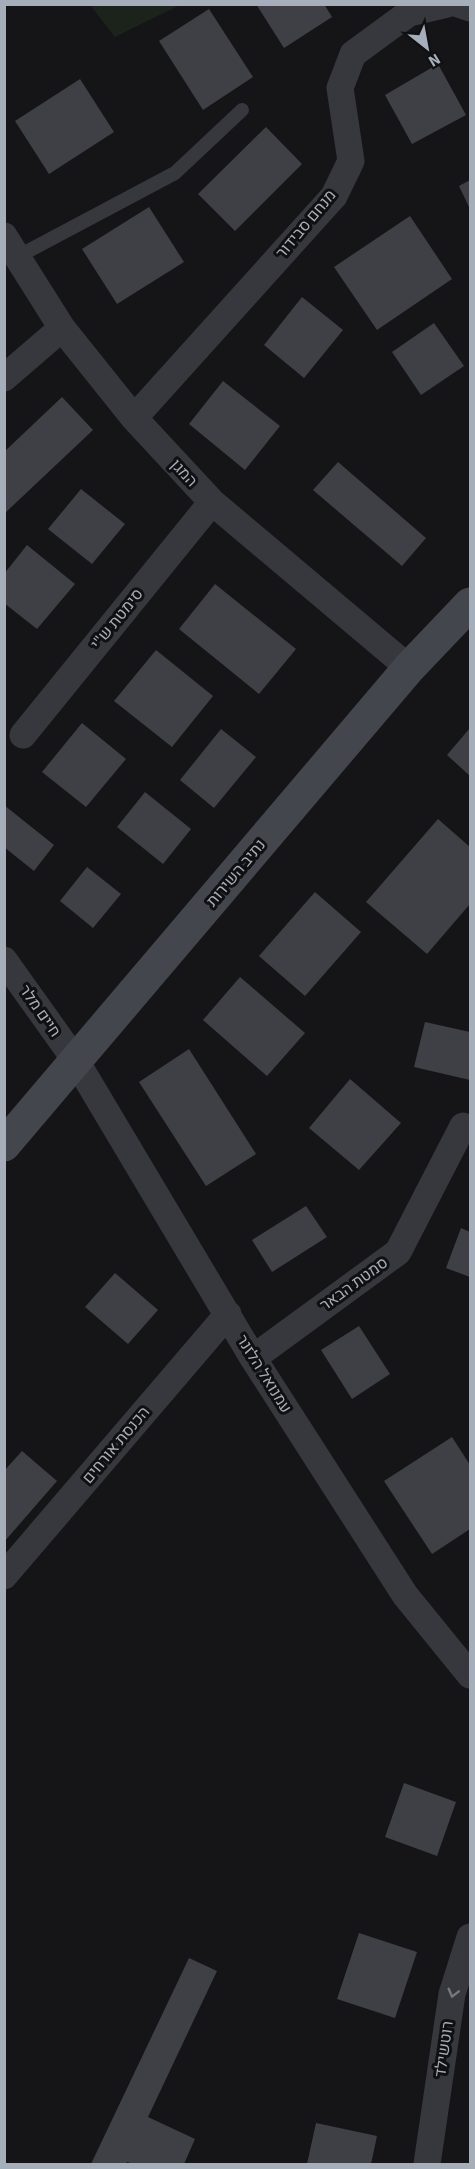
<svg xmlns="http://www.w3.org/2000/svg" width="475" height="2169" font-family="'Source Sans 3',Heebo,sans-serif">
<style>
.green{fill:#1b231b}
.building{fill:#3f4045}
.lines{fill:none;stroke-linecap:round;stroke-linejoin:round}
.lane{stroke:#36383d;stroke-width:14}
.street{stroke:#36383d;stroke-width:27}
.secondary{stroke:#43474d;stroke-width:33}
.oneway{stroke:#747981}
.labels{text-anchor:middle;dominant-baseline:central;stroke-width:6;stroke-linejoin:round;paint-order:stroke}
.street-label{font-size:16px;fill:#a6aeb9;stroke:#101012}
</style>
<rect width="100%" height="100%" fill="#151517"/>
<!-- green -->
<path class="green" d="M90,5H180L115,37Z"/>
<!-- building -->
<path class="building" d="M256,4H324L332,17L284,48Z
M209,9L253,77L203,110L159,41Z
M438,64L466,115L412,144L385,95Z
M80,79L114,132L49,174L15,121Z
M266,127L302,164L235,231L198,194Z
M470,180V209L459,186Z
M149,207L184,262L117,304L82,249Z
M410,216L452,279L377,330L334,267Z
M302,297L343,330L304,378L264,345Z
M434,323L464,366L421,395L392,352Z
M223,381L280,426L245,470L189,424Z
M62,397L93,430L4,514V452Z
M338,462L426,538L402,566L313,490Z
M81,489L125,524L92,564L48,529Z
M27,545L75,584L37,629L4,603V574Z
M215,584L296,649L259,694L179,629Z
M156,650L213,696L172,747L114,701Z
M82,723L126,759L86,807L42,772Z
M470,728V776L447,755Z
M221,729L256,757L214,808L180,780Z
M145,792L191,829L163,864L117,827Z
M4,805L54,845L34,871L4,847Z
M438,819L470,847V904L427,954L366,902Z
M87,867L121,894L93,928L60,901Z
M315,892L361,932L305,996L259,956Z
M240,977L305,1033L267,1076L203,1020Z
M425,1022L470,1032V1080L414,1067Z
M189,1049L256,1154L206,1186L139,1082Z
M350,1079L401,1123L359,1170L309,1128Z
M306,1206L327,1237L272,1272L252,1240Z
M461,1228L470,1232V1277L446,1268Z
M115,1273L158,1310L128,1344L85,1307Z
M359,1326L390,1374L352,1399L321,1350Z
M452,1437L470,1465V1529L432,1554L384,1481Z
M22,1451L57,1481L4,1542V1471Z
M404,1783L456,1802L437,1856L385,1837Z
M359,1933L417,1952L395,2018L337,1999Z
M189,1958L217,1971L148,2117L195,2139L184,2164H133L127,2162L126,2164H91Z
M316,2123L377,2136L371,2164H307Z"/>
<g class="lines">
<!-- lane -->
<path class="lane" d="M17,257L175,173L242,110"/>
<!-- street -->
<path class="street" d="M458,4L470,8
M4,236L62,328L134,418L212,502L409,668
M4,378L62,328
M134,418L334,196L351,161L340,88L353,54L409,13L447,4
M23,735L212,502
M4,960L76,1061L253,1358L405,1595L470,1675
M253,1358L398,1252L463,1126
M4,1576L228,1314
M427,2164L452,1994L470,1937"/>
<!-- secondary -->
<path class="secondary" d="M4,1145L409,668L470,604"/>
</g>
<!-- one-way arrows -->
<defs><path id="oneway-chevron" d="M-2-3.5L2.5 0L-2 3.5" fill="none" stroke-width="1.6" stroke-linecap="round" stroke-linejoin="round" transform="scale(1.5)"/></defs>
<use class="oneway" href="#oneway-chevron" transform="translate(453 1993) rotate(104)"/>
<g class="labels">
<!-- street labels -->
<g class="street-label">
<text transform="translate(306 224) rotate(-50)">מנחם סבידור</text>
<text transform="translate(184 473) rotate(47)">המגן</text>
<text transform="translate(117 619) rotate(-51)">סימטת ש"י</text>
<text transform="translate(236 873) rotate(-50)">נתיב השירות</text>
<text transform="translate(40 1011) rotate(55)">חיים מלר</text>
<text transform="translate(354 1284) rotate(-36)">סמטת הבאר</text>
<text transform="translate(264 1374) rotate(58)">עמנואל הלזנר</text>
<text transform="translate(116 1445) rotate(-50)">הכנסת אורחים</text>
<text transform="translate(444 2049) rotate(-82)">רוטשילד</text>
</g>
</g>
<!-- border -->
<rect width="475" height="2169" fill="none" stroke="#a6aeb9" stroke-width="12"/>
<!-- north arrow -->
<g transform="translate(427 48) rotate(149)" stroke="#101012" stroke-width="4.5" paint-order="stroke">
<path d="M0-4.5L10 22L0 15L-10 22Z" fill="#a6aeb9"/>
<text y="-9" font-size="16" font-weight="bold" text-anchor="middle" fill="#a6aeb9">N</text>
</g>
</svg>
